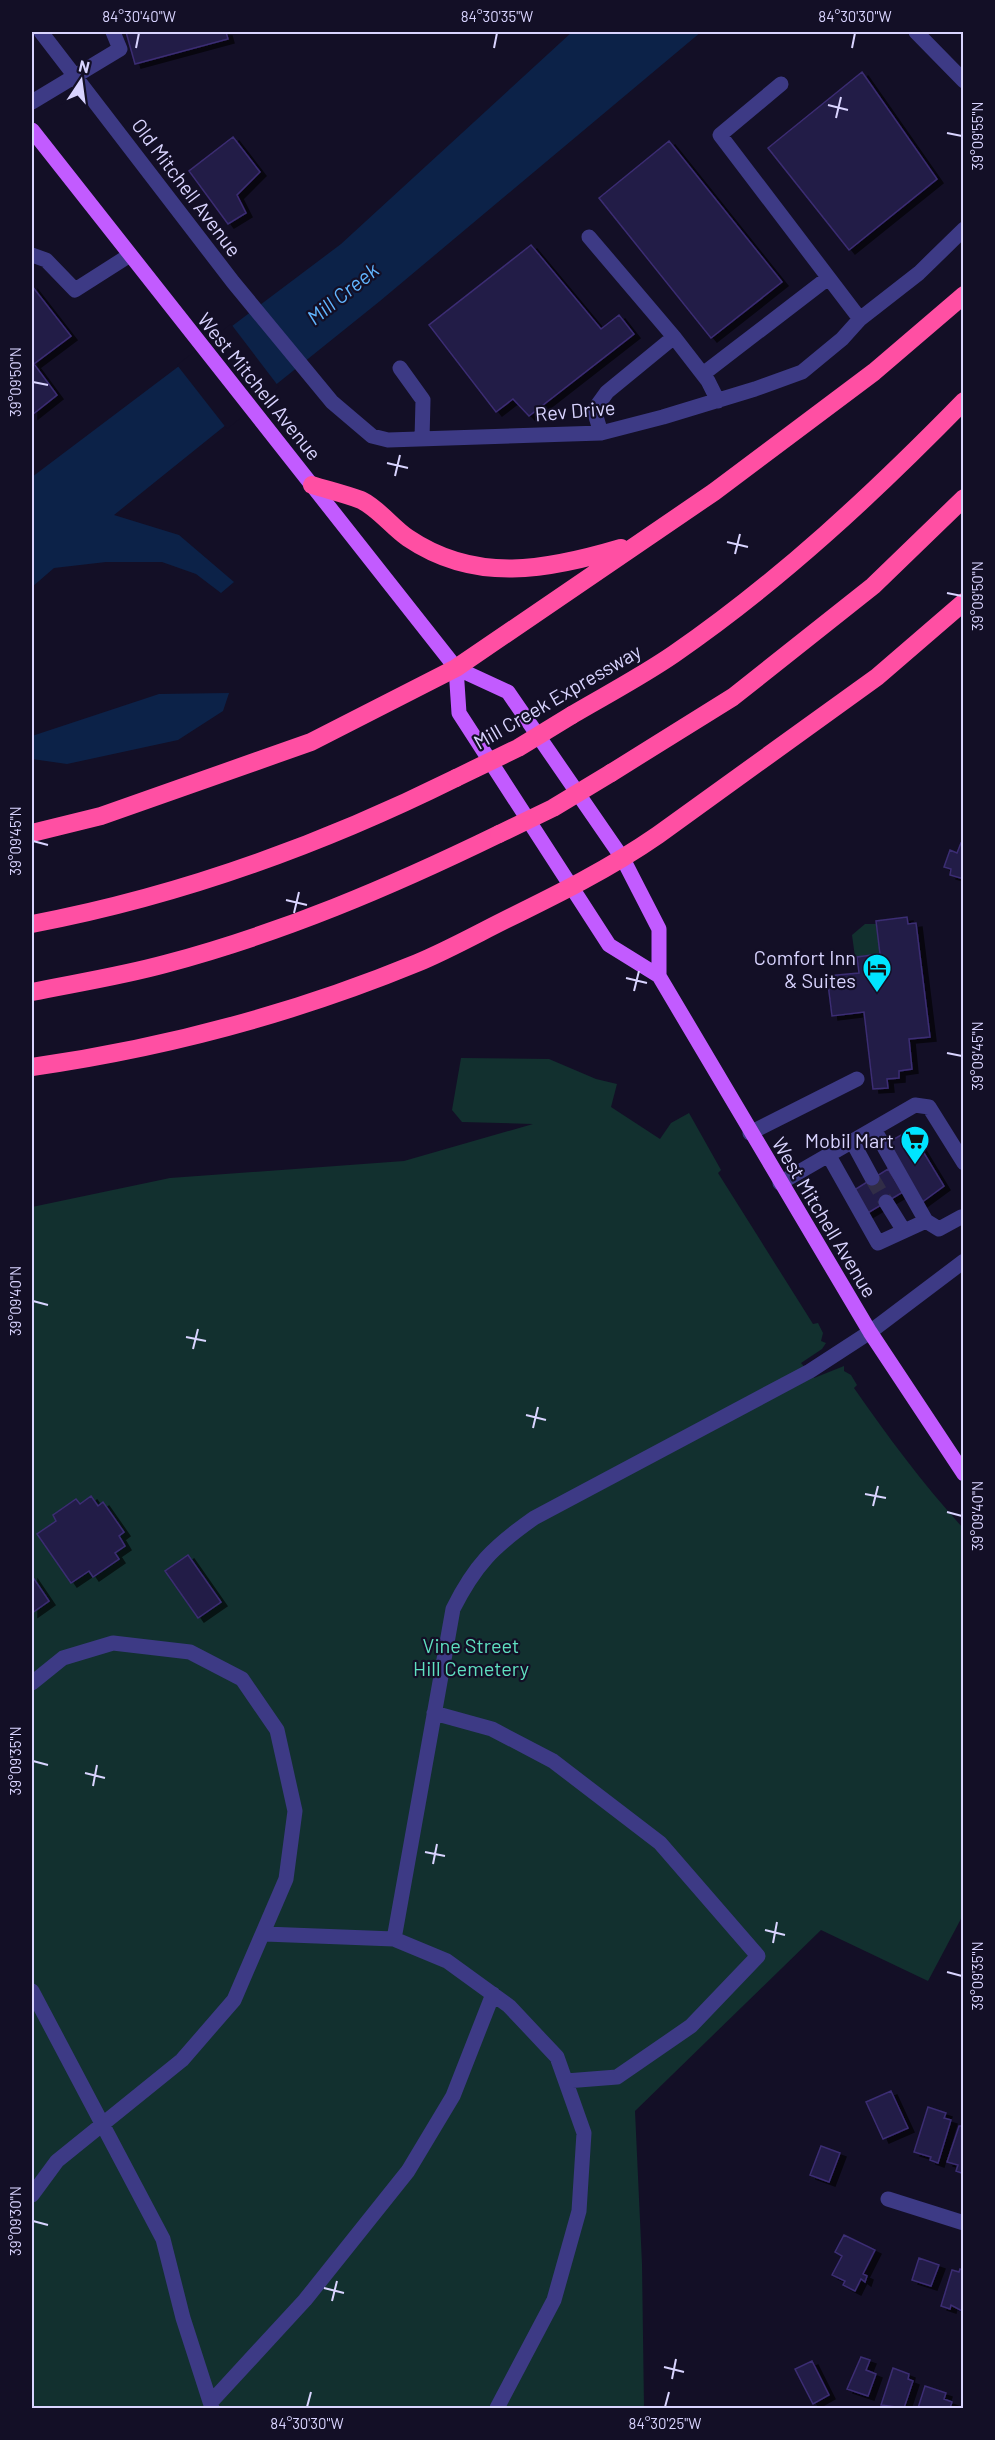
<svg xmlns="http://www.w3.org/2000/svg" width="995" height="2440" font-family="Barlow,sans-serif">
<style>
.green{fill:#12302f}
.water{fill:#0c2248}
.pier{fill:#130f26}
.building{fill:#241b47;stroke:#3b2d73;stroke-width:1.5;filter:url(#shadow)}
.lines{fill:none;stroke-linecap:round;stroke-linejoin:round}
.minor-tunnel{stroke:#312d47;stroke-width:15;stroke-dasharray:15 8;stroke-linecap:butt}
.minor{stroke:#3d3a85;stroke-width:15}
.major{stroke:#c25bff;stroke-width:15}
.highway{stroke:#ff4fa3;stroke-width:18}
.highway-bridge{stroke:#ff4fa3;stroke-width:18}
.ticks{fill:none;stroke:#d9d4ff;stroke-width:2}
.labels{text-anchor:middle;dominant-baseline:central;stroke-width:4.5;stroke-linejoin:round;paint-order:stroke}
.street-label{font-size:20px;fill:#d9d4ff;stroke:#130f26}
.poi-label{font-size:20px;fill:#d9d4ff;stroke:#130f26;text-anchor:end}
.park-label{font-size:20px;fill:#5fe0c0;stroke:#130f26}
.water-label{font-size:21px;font-style:italic;fill:#62b6ff;stroke:#130f26}
.neatline{fill:none;stroke:#d9d4ff;stroke-width:2}
.ticks-label{font-size:15px;text-anchor:middle;fill:#d9d4ff}
</style>
<defs>
<filter id="shadow"><feDropShadow dx="6" dy="4" stdDeviation="0" flood-color="#0009"/></filter>
</defs>
<rect width="100%" height="100%" fill="#130f26"/>
<!-- green -->
<path class="green" d="M865,924H877L880,954L855,957L852,935Z
M461,1058L549,1059L596,1079L617,1084L611,1107L660,1139L671,1123L689,1113L721,1170L718,1173L813,1324L818,1323L823,1333L821,1341L826,1343L822,1349L801,1363L814,1378L844,1366V1371L851,1375L857,1385L854,1388C888,1437 923,1484 963,1528V1915L928,1981L821,1930L635,2111L642,2264L644,2408H32V1207L170,1178L404,1161L533,1124L462,1122L452,1110Z"/>
<!-- water -->
<path class="water" d="M572,32H701L380,301L114,515L179,535L234,582L221,593L196,574L162,562H106L54,568L32,587V477L341,244Z
M229,693L223,711L178,740L67,764L32,759V736L159,694Z"/>
<!-- pier -->
<path class="pier" d="M231,324L279,387L227,429L177,365Z"/>
<!-- building -->
<path class="building" d="M126,32H226L228,39L135,64Z
M862,72L937,179L849,250L768,148Z
M233,137L260,172L237,195L246,213L228,224L189,171Z
M669,141L782,282L711,338L599,198Z
M531,245L601,329L619,315L634,334L529,416L513,399L496,412L429,325Z
M32,286L71,336L34,364L57,395L32,415Z
M961,843L964,844V879L950,875L951,869L944,867L950,850L957,853Z
M907,917L908,924L916,923L930,1037L909,1039L912,1069L899,1071V1078L887,1079L888,1088L873,1089L864,1012L832,1016L827,976L859,973L857,957L880,954L876,921Z
M910,1130L944,1186L921,1203L887,1143Z
M888,1169L903,1192L866,1214L851,1192Z
M91,1496L98,1506L103,1502L124,1532L119,1536L125,1546L115,1553L119,1559L93,1577L89,1571L71,1583L37,1534L56,1521L53,1515L76,1499L80,1504Z
M188,1555L221,1602L198,1618L165,1571Z
M32,1576L49,1601L32,1613Z
M891,2091L908,2128L883,2139L866,2102Z
M928,2107L946,2113L944,2118L951,2120L938,2163L930,2160L931,2157L914,2152Z
M964,2123V2174L956,2171L958,2165L947,2162L959,2126H962Z
M821,2146L840,2153L829,2182L810,2175Z
M844,2235L875,2250L863,2274L867,2276L865,2282L861,2279L855,2291L843,2285L845,2281L832,2275L842,2256L835,2252Z
M919,2258L939,2265L931,2286L912,2280Z
M960,2269L964,2270V2312L951,2305L950,2309L941,2306L952,2270L959,2272Z
M861,2357L870,2360L866,2370L876,2374L868,2396L847,2389Z
M812,2361L829,2395L813,2404L795,2369Z
M893,2368L909,2374L908,2379L913,2381L904,2408L881,2405Z
M925,2386L946,2393L944,2399L952,2402L950,2408H918Z"/>
<g class="lines">
<!-- minor-tunnel -->
<path class="minor-tunnel" d="M872,1178L886,1202"/>
<!-- minor -->
<path class="minor" d="M41,32L233,282L332,402L372,436L388,440L601,433L663,417L755,389L802,372L842,339L860,319L919,273L964,229
M916,32L964,81
M781,84L720,135L860,319
M32,102L120,49L113,32
M589,237L674,337
M32,255L46,260L75,290L130,255
M400,368L423,400L422,439
M703,374L828,278
M601,433L594,410L607,392L674,337L708,381L718,401
M874,1129L926,1221
M750,1133L857,1079
M852,1141L872,1178
M829,1156L878,1243L926,1221L939,1229L961,1217
M780,1183L915,1105L929,1107L964,1163
M886,1202L904,1231
M32,1683L63,1658L113,1643L190,1652L242,1679L277,1730L295,1811L286,1879L234,2000L182,2060L57,2161L32,2195
M434,1713L492,1729L553,1761L660,1843L758,1956L691,2026L617,2077L566,2081
M265,1934L394,1939L447,1961L509,2006L557,2057L584,2133L579,2211L554,2300L497,2408
M394,1939L453,1609C475,1565 493,1547 534,1518L810,1371L870,1332L964,1261
M32,1991L163,2239L183,2318L212,2408
M888,2199L964,2223
M211,2402L305,2300L408,2171L453,2096L493,1994"/>
<!-- major -->
<path class="major" d="M32,130L456,668L508,692L623,859L659,929V976
M456,668L459,713L609,945L659,976L870,1332L964,1474"/>
<!-- highway -->
<path class="highway" d="M312,485C328,490 345,494 361,500C378,508 392,527 408,538C476,584 547,570 621,548
M572,715C606,695 642,676 674,654C780,581 874,493 964,401
M611,773L733,697L873,586L964,498
M32,833L101,816L311,742L456,668L714,492L874,372L964,295
M32,924C180,896 321,845 456,778
M32,992C76,983 121,976 165,964C282,933 390,887 499,834
M32,1067C164,1048 293,1014 417,963C446,951 475,935 503,921C556,895 609,869 658,835L877,677L964,602"/>
<!-- highway-bridge -->
<path class="highway-bridge" d="M456,778L518,748L572,715
M499,834L553,808L611,773"/>
</g>
<!-- ticks -->
<path class="ticks" d="M136,48L139,33M494,48L497,33M852,48L855,33M828,105L848,110M836,118L841,97M947,133L962,136M33,382L48,385M387,463L408,468M395,476L400,455M727,542L748,547M735,554L740,534M947,593L962,596M33,841L48,845M286,900L307,905M294,913L299,892M626,978L647,983M634,991L639,971M947,1053L962,1056M33,1301L48,1305M186,1337L206,1341M193,1349L198,1329M526,1415L546,1420M533,1428L538,1407M865,1494L886,1498M873,1506L878,1486M947,1512L962,1516M33,1761L48,1765M85,1773L105,1778M93,1786L97,1765M425,1852L445,1856M433,1864L437,1844M765,1930L785,1935M773,1943L777,1922M947,1972L962,1976M33,2221L48,2225M324,2288L344,2293M332,2301L337,2281M664,2367L684,2372M672,2379L676,2359M307,2407L311,2392M665,2407L669,2392"/>
<!-- icons -->
<defs>
<g id="hotel-pin" transform="scale(1.5)"><path d="M0 17L-7.5 6A9.5 9.5 0 1 1 7.5 6Z" fill="#00e5ff" stroke="#130f26"/><path d="M-6-4.5h1.5V1H6V5H4.5V3h-9V5H-6ZM-4 0a1.8 1.8 0 1 1 3.6 0ZM.5 0V-2.5h3Q6-2.5 6 0Z" fill="#111"/></g>
<g id="supermarket-pin" transform="scale(1.5)"><path d="M0 17L-7.5 6A9.5 9.5 0 1 1 7.5 6Z" fill="#00e5ff" stroke="#130f26"/><path d="M-6-5.5h2.5l.6 2H6L4.5 2H-2.5L-4.4-4H-6ZM-1.5 3.2a1.3 1.3 0 1 0 .1 0ZM3 3.2a1.3 1.3 0 1 0 .1 0Z" fill="#111"/></g>
</defs>
<g fill-rule="evenodd">
<use href="#hotel-pin" x="877" y="968"/>
<use href="#supermarket-pin" x="915" y="1140"/>
</g>
<g class="labels">
<!-- street labels -->
<g class="street-label">
<text transform="translate(187 187) rotate(53)">Old Mitchell Avenue</text>
<text transform="translate(260 386) rotate(51)">West Mitchell Avenue</text>
<text transform="translate(575 410) rotate(-5)">Rev Drive</text>
<text transform="translate(557 696) rotate(-30)">Mill Creek Expressway</text>
<text transform="translate(825 1217) rotate(59)">West Mitchell Avenue</text>
</g>
<!-- poi labels -->
<g class="poi-label">
<text x="856" y="957">Comfort Inn<tspan x="856" dy="23">&amp; Suites</tspan></text>
<text x="894" y="1140">Mobil Mart</text>
</g>
<!-- park labels -->
<g class="park-label">
<text x="471" y="1645">Vine Street<tspan x="471" dy="23">Hill Cemetery</tspan></text>
</g>
<!-- water labels -->
<g class="water-label">
<text transform="translate(342 293) rotate(-39)">Mill Creek</text>
</g>
</g>
<!-- border -->
<rect width="995" height="2440" fill="none" stroke="#130f26" stroke-width="66"/>
<!-- north arrow -->
<g transform="translate(81 81) rotate(13)" stroke="#130f26" stroke-width="4.5" paint-order="stroke">
<path d="M0-4.5L10 22L0 15L-10 22Z" fill="#d9d4ff"/>
<text y="-9" font-size="16" font-weight="bold" text-anchor="middle" fill="#d9d4ff">N</text>
</g>
<rect x="33" y="33" width="929" height="2374" class="neatline"/>
<g class="ticks-label">
<text x="139" y="22">84°30'40"W</text>
<text x="497" y="22">84°30'35"W</text>
<text x="855" y="22">84°30'30"W</text>
<text transform="translate(978 136) rotate(-90)" y="5">39°09'55"N</text>
<text transform="translate(16 382) rotate(-90)" y="5">39°09'50"N</text>
<text transform="translate(978 596) rotate(-90)" y="5">39°09'50"N</text>
<text transform="translate(16 841) rotate(-90)" y="5">39°09'45"N</text>
<text transform="translate(978 1056) rotate(-90)" y="5">39°09'45"N</text>
<text transform="translate(16 1301) rotate(-90)" y="5">39°09'40"N</text>
<text transform="translate(978 1516) rotate(-90)" y="5">39°09'40"N</text>
<text transform="translate(16 1761) rotate(-90)" y="5">39°09'35"N</text>
<text transform="translate(978 1976) rotate(-90)" y="5">39°09'35"N</text>
<text transform="translate(16 2221) rotate(-90)" y="5">39°09'30"N</text>
<text x="307" y="2429">84°30'30"W</text>
<text x="665" y="2429">84°30'25"W</text>
</g>
</svg>
